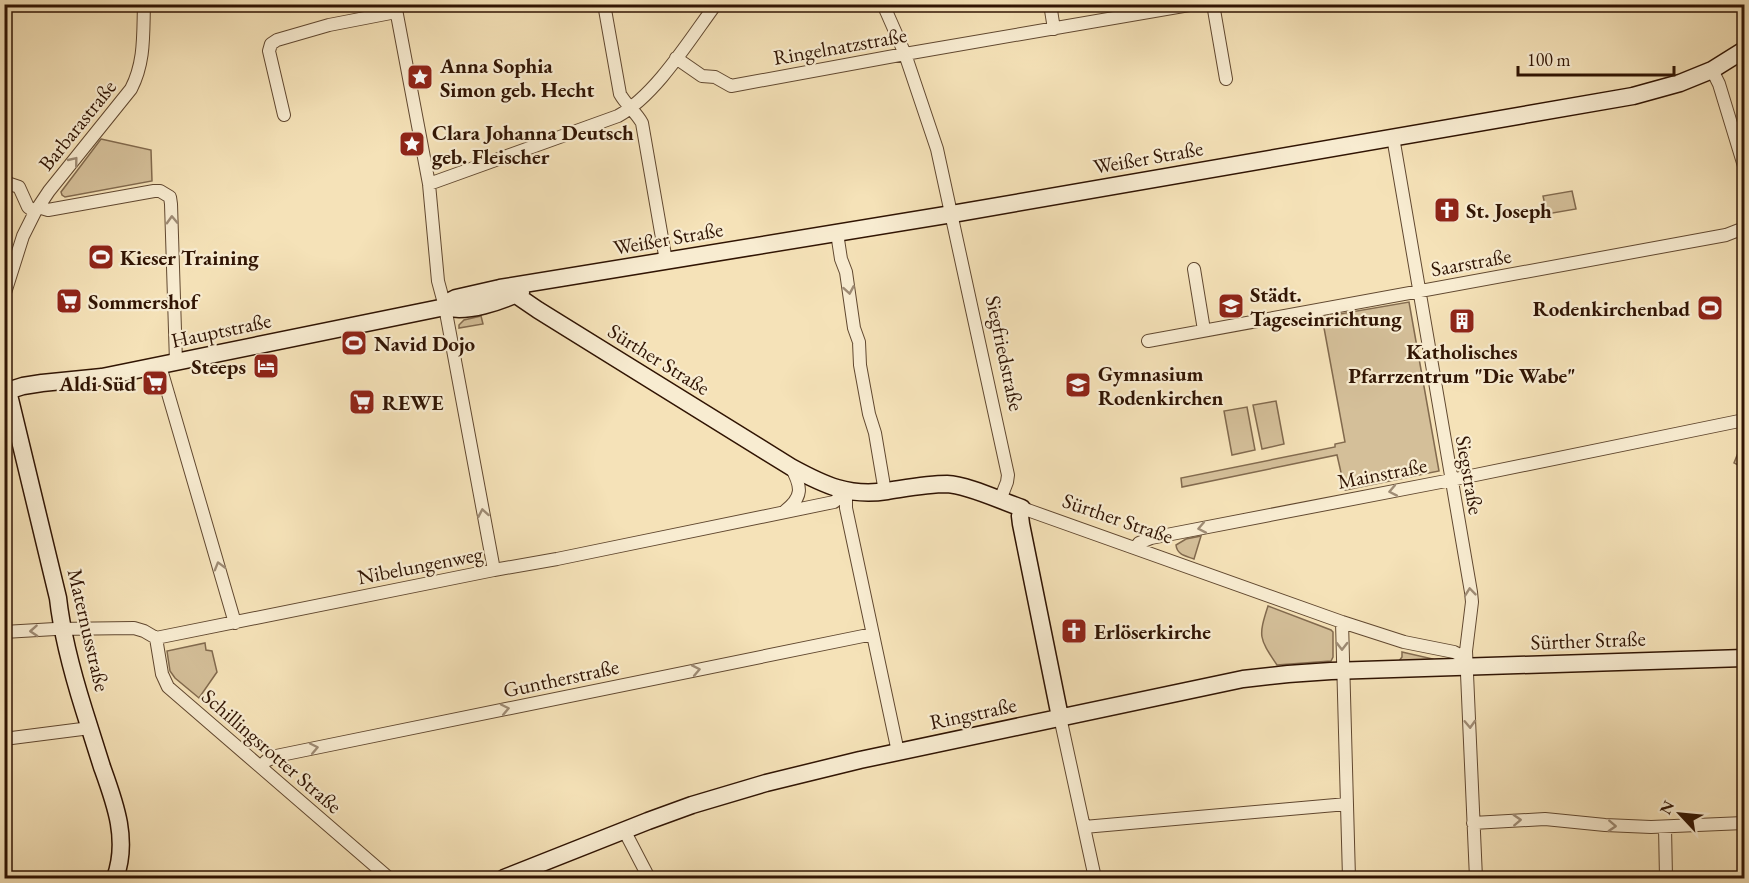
<svg xmlns="http://www.w3.org/2000/svg" width="1749" height="883" font-family="'EB Garamond',serif">
<style>
.green{fill:#d4bf99;stroke:#826a4e;stroke-width:1.5}
.lines{fill:none;stroke-linecap:round;stroke-linejoin:round}
.street-casing{stroke:#614830;stroke-width:14}
.secondary-casing{stroke:#301403;stroke-width:19}
.street{stroke:#f8ecd1;stroke-width:12}
.secondary{stroke:#f8ecd1;stroke-width:16}
.oneway{stroke:#9e8b74}
.labels{text-anchor:middle;dominant-baseline:central;stroke-width:4.5;stroke-linejoin:round;paint-order:stroke}
.street-label{font-size:21px;fill:#301403;stroke:#f8ecd1}
.poi-label{font-size:21px;font-weight:bold;fill:#301403;stroke:#f8ecd1;text-anchor:start}
</style>
<rect width="100%" height="100%" fill="#f5e2b8"/>
<filter id="stains"><feTurbulence type="fractalNoise" baseFrequency=".00333" numOctaves="4"/><feColorMatrix values="0 0 0 0 .2 0 0 0 0 .09 0 0 0 0 .02 0 0 0 .5 -.17"/></filter>
<radialGradient id="worn" r=".72"><stop offset=".6" stop-color="#630" stop-opacity="0"/><stop offset="1" stop-color="#630" stop-opacity=".3"/></radialGradient>
<!-- green -->
<path class="green" d="M101,139L151,150L152,181L65,197L62,195L61,192Z
M1572,191L1576,209L1547,214L1543,196Z
M1409,302L1439,471L1345,490L1337,455L1182,487L1181,478L1335,447V444L1345,442L1322,317Z
M481,316L483,324L459,328V325L464,320Z
M1276,401L1284,444L1262,449L1253,405Z
M1247,407L1255,450L1232,455L1224,411Z
M1740,448H1744V468L1734,463Z
M1201,536L1194,559C1186,556 1177,555 1176,545L1186,539Z
M1268,606L1331,630L1333,632V657L1331,661L1277,665C1259,638 1258,637 1268,606Z
M205,643L206,650L212,651L217,672L199,698L175,678L170,671L167,651Z
M1402,652L1433,659V660L1399,661L1402,657Z"/>
<g class="lines">
<!-- street casing -->
<g class="street-casing">
<path id="street" d="M395,4L429,184L438,281L445,307L494,570
M604,4L620,94C626,105 636,112 642,123L666,261
M883,4L905,54L937,149L1008,475L1007,482L1000,500
M1050,4L1054,29
M1213,4L1226,79
M676,58L702,76L715,77L731,86L905,54L1195,4
M1712,70L1719,84L1744,166
M284,115L269,51L271,44L277,40L329,25L396,12
M1393,137L1471,592L1472,602L1466,651L1476,878
M4,182L19,187L28,207L35,212
M429,184L618,116C656,95 690,39 716,4
M38,207L48,210L154,191H160L170,197L171,204L176,362
M837,233L841,259L846,272L854,328L859,342L860,365L869,414L875,433L885,492
M1194,269L1204,330
M4,296L23,236L35,212L49,191L131,89C145,62 143,35 144,4
M1148,341L1726,235L1744,228
M160,366L235,623
M4,375L8,391
M846,492V508L898,752
M1022,508L1342,622L1404,642L1454,652L1462,656L1467,665
M785,511C803,497 802,487 791,467
M1136,547L1139,543L1151,538L1451,480L1744,420
M1342,622L1349,878
M4,632L55,629L134,628L144,631L156,638L494,570L557,559L834,502L846,492
M156,638L162,674L168,687L389,878
M1060,717L1095,878
M4,739L90,728
M261,767L266,761L276,756L873,634
M1473,823L1545,819L1605,825L1651,827L1744,823
M1084,827L1347,804
M1665,827L1666,878
M624,830L649,878"/>
</g>
<!-- secondary casing -->
<g class="secondary-casing">
<path id="secondary" d="M500,288L516,295L538,310L791,467C824,485 849,497 887,491C907,488 927,484 947,484C968,485 1001,501 1022,508L1020,516L1021,524L1060,717
M445,307L450,301L456,298L500,288L952,214L1633,96L1680,83L1712,70L1744,50
M8,391L58,598C62,634 73,675 84,710C90,729 96,748 102,767C115,803 129,840 115,878
M4,392L23,386L42,383L102,377L445,307C466,314 502,301 521,292
M504,878L648,821L692,805L766,783L860,760L1243,679L1288,674L1331,671L1744,658"/>
</g>
<!-- street -->
<use href="#street" class="street"/>
<!-- secondary -->
<use href="#secondary" class="secondary"/>
</g>
<!-- one-way arrows -->
<defs><path id="oneway-chevron" d="M-2-3.5L2.5 0L-2 3.5" fill="none" stroke-width="1.6" stroke-linecap="round" stroke-linejoin="round" transform="scale(1.5)"/></defs>
<g class="oneway">
<use href="#oneway-chevron" transform="translate(74 161) rotate(-51)"/>
<use href="#oneway-chevron" transform="translate(172 220) rotate(-92)"/>
<use href="#oneway-chevron" transform="translate(849 290) rotate(80)"/>
<use href="#oneway-chevron" transform="translate(1393 491) rotate(169)"/>
<use href="#oneway-chevron" transform="translate(483 513) rotate(-100)"/>
<use href="#oneway-chevron" transform="translate(1202 528) rotate(169)"/>
<use href="#oneway-chevron" transform="translate(219 566) rotate(-106)"/>
<use href="#oneway-chevron" transform="translate(1470 592) rotate(-96)"/>
<use href="#oneway-chevron" transform="translate(34 631) rotate(176)"/>
<use href="#oneway-chevron" transform="translate(1342 646) rotate(90)"/>
<use href="#oneway-chevron" transform="translate(696 670) rotate(-11)"/>
<use href="#oneway-chevron" transform="translate(505 709) rotate(-12)"/>
<use href="#oneway-chevron" transform="translate(1470 724) rotate(88)"/>
<use href="#oneway-chevron" transform="translate(314 748) rotate(-12)"/>
<use href="#oneway-chevron" transform="translate(1517 820) rotate(-3)"/>
<use href="#oneway-chevron" transform="translate(1612 826) rotate(3)"/>
</g>
<!-- icons -->
<defs>
<g id="sight-square" transform="scale(1.35)"><rect x="-9" y="-9" width="18" height="18" rx="4" fill="#8f2418" stroke="#f8ecd1"/><path d="M0-6L1.8-2.2L6-1.7L2.9 1.2L3.7 5.4L0 3.3L-3.7 5.4L-2.9 1.2L-6-1.7L-1.8-2.2Z" fill="#fff"/></g>
<g id="church-square" transform="scale(1.35)"><rect x="-9" y="-9" width="18" height="18" rx="4" fill="#8f2418" stroke="#f8ecd1"/><path d="M-1.2-6h2.4v3.5h3.3v2.4h-3.3V6h-2.4V-.1h-3.3v-2.4h3.3Z" fill="#fff"/></g>
<g id="stadium-square" transform="scale(1.35)"><rect x="-9" y="-9" width="18" height="18" rx="4" fill="#8f2418" stroke="#f8ecd1"/><path d="M0-5a6.5 5 0 1 0 0 10a6.5 5 0 1 0 0-10ZM-3.5-1.8h7v3.6h-7Z" fill="#fff"/></g>
<g id="supermarket-square" transform="scale(1.35)"><rect x="-9" y="-9" width="18" height="18" rx="4" fill="#8f2418" stroke="#f8ecd1"/><path d="M-6-5.5h2.5l.6 2H6L4.5 2H-2.5L-4.4-4H-6ZM-1.5 3.2a1.3 1.3 0 1 0 .1 0ZM3 3.2a1.3 1.3 0 1 0 .1 0Z" fill="#fff"/></g>
<g id="school-square" transform="scale(1.35)"><rect x="-9" y="-9" width="18" height="18" rx="4" fill="#8f2418" stroke="#f8ecd1"/><path d="M0-5L7-2L0 1L-7-2ZM-4 1L0 2.5L4 1V4Q0 6-4 4Z" fill="#fff"/></g>
<g id="building-square" transform="scale(1.35)"><rect x="-9" y="-9" width="18" height="18" rx="4" fill="#8f2418" stroke="#f8ecd1"/><path d="M-4-6H4V6H1V3H-1V6H-4ZM-2.5-4.3h1.7v1.8h-1.7ZM.8-4.3h1.7v1.8H.8ZM-2.5-1h1.7V.8h-1.7ZM.8-1h1.7V.8H.8Z" fill="#fff"/></g>
<g id="hotel-square" transform="scale(1.35)"><rect x="-9" y="-9" width="18" height="18" rx="4" fill="#8f2418" stroke="#f8ecd1"/><path d="M-6-4.5h1.5V1H6V5H4.5V3h-9V5H-6ZM-4 0a1.8 1.8 0 1 1 3.6 0ZM.5 0V-2.5h3Q6-2.5 6 0Z" fill="#fff"/></g>
</defs>
<g fill-rule="evenodd">
<use href="#sight-square" x="420" y="77"/>
<use href="#sight-square" x="412" y="144"/>
<use href="#church-square" x="1447" y="210"/>
<use href="#stadium-square" x="101" y="257"/>
<use href="#supermarket-square" x="69" y="301"/>
<use href="#school-square" x="1231" y="306"/>
<use href="#stadium-square" x="1710" y="308"/>
<use href="#building-square" x="1462" y="321"/>
<use href="#stadium-square" x="354" y="343"/>
<use href="#hotel-square" x="266" y="366"/>
<use href="#supermarket-square" x="155" y="383"/>
<use href="#school-square" x="1078" y="385"/>
<use href="#supermarket-square" x="362" y="402"/>
<use href="#church-square" x="1074" y="631"/>
</g>
<g class="labels">
<!-- street labels -->
<g class="street-label">
<text transform="translate(840 46) rotate(-10)">Ringelnatzstraße</text>
<text transform="translate(77 125) rotate(-51)">Barbarastraße</text>
<text transform="translate(1148 157) rotate(-10)">Weißer Straße</text>
<text transform="translate(668 238) rotate(-10)">Weißer Straße</text>
<text transform="translate(1471 262) rotate(-10)">Saarstraße</text>
<text transform="translate(221 330) rotate(-12)">Hauptstraße</text>
<text transform="translate(1005 353) rotate(78)">Siegfriedstraße</text>
<text transform="translate(659 359) rotate(32)">Sürther Straße</text>
<text transform="translate(1382 473) rotate(-11)">Mainstraße</text>
<text transform="translate(1470 475) rotate(80)">Siegstraße</text>
<text transform="translate(1118 518) rotate(19)">Sürther Straße</text>
<text transform="translate(420 565) rotate(-11)">Nibelungenweg</text>
<text transform="translate(89 630) rotate(77)">Maternusstraße</text>
<text transform="translate(1588 640) rotate(-2)">Sürther Straße</text>
<text transform="translate(561 678) rotate(-12)">Guntherstraße</text>
<text transform="translate(973 713) rotate(-12)">Ringstraße</text>
<text transform="translate(272 751) rotate(41)">Schillingsrotter Straße</text>
</g>
<!-- poi labels -->
<g class="poi-label">
<text x="440" y="65">Anna Sophia<tspan x="440" dy="24">Simon geb. Hecht</tspan></text>
<text x="432" y="132">Clara Johanna Deutsch<tspan x="432" dy="24">geb. Fleischer</tspan></text>
<text x="1466" y="210">St. Joseph</text>
<text x="120" y="257">Kieser Training</text>
<text x="1250" y="294">Städt.<tspan x="1250" dy="24">Tageseinrichtung</tspan></text>
<text x="88" y="301">Sommershof</text>
<text x="1690" y="308" text-anchor="end">Rodenkirchenbad</text>
<text x="374" y="343">Navid Dojo</text>
<text x="1462" y="351" text-anchor="middle">Katholisches<tspan x="1462" dy="24">Pfarrzentrum "Die Wabe"</tspan></text>
<text x="246" y="366" text-anchor="end">Steeps</text>
<text x="1098" y="373">Gymnasium<tspan x="1098" dy="24">Rodenkirchen</tspan></text>
<text x="136" y="383" text-anchor="end">Aldi Süd</text>
<text x="382" y="402">REWE</text>
<text x="1094" y="631">Erlöserkirche</text>
</g>
</g>
<!-- margin -->
<rect width="1749" height="883" fill="none" stroke="#f5e2b8" stroke-width="24"/>
<rect x="6" y="6" width="1737" height="871" fill="none" stroke="#301403" stroke-width="3"/>
<rect x="12" y="12" width="1725" height="859" fill="none" stroke="#301403" stroke-width="1.5"/>
<!-- north arrow -->
<g transform="translate(1680 814) rotate(296)" stroke="#f8ecd1" stroke-width="4.5" paint-order="stroke">
<path d="M0-4.5L10 22L0 15L-10 22Z" fill="#301403"/>
<text y="-9" font-size="16" font-weight="bold" text-anchor="middle" fill="#301403">N</text>
</g>
<!-- scale -->
<path d="M1518 66v9h156v-9" fill="none" stroke="#301403" stroke-width="3"/>
<text x="1527" y="66" font-size="18" fill="#301403" stroke="#f8ecd1" stroke-width="4.5" paint-order="stroke">100 m</text>
<rect width="100%" height="100%" filter="url(#stains)"/>
<rect width="100%" height="100%" fill="url(#worn)"/>
</svg>
